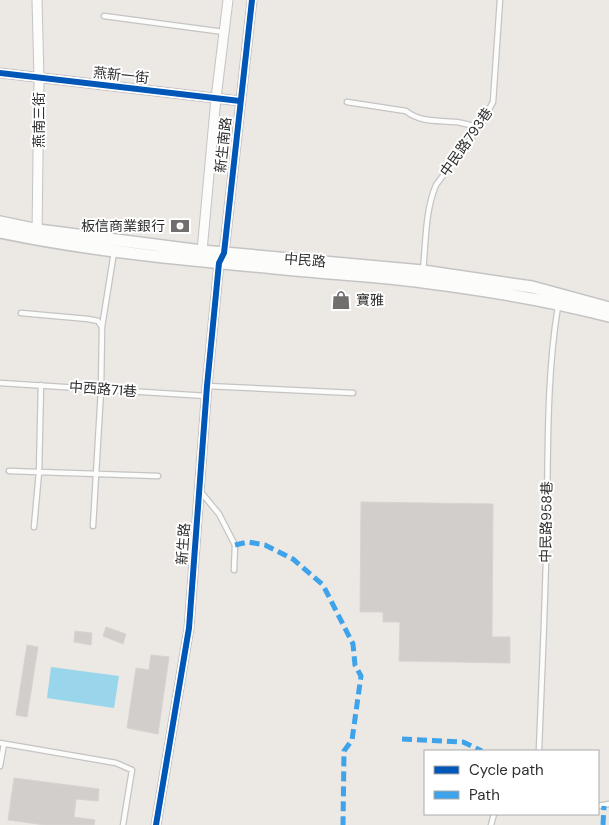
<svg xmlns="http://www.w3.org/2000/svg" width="609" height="825" font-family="'DM Sans','Noto Sans TC',sans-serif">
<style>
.water{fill:#99d6ec}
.building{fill:#d1cecb;stroke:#d7d4d0}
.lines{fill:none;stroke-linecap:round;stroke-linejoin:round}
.service-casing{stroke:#c5c4c5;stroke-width:7}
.minor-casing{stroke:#c5c4c5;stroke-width:11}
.secondary-casing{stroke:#c5c4c5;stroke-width:14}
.service{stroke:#fcfcfb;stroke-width:4.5}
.minor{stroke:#fcfcfb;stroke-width:9}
.secondary{stroke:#fcfcfb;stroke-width:11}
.quiet{stroke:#3ea3eb;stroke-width:5;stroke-dasharray:10 5;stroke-linecap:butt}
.cycleway-casing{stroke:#fff;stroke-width:9}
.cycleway{stroke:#0057b8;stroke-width:6}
.labels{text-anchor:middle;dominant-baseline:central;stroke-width:4;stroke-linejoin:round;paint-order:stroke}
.street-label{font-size:14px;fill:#2e2e2e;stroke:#fff}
.poi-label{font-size:14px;fill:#2e2e2e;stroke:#fff;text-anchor:end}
</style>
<rect width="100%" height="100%" fill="#ece8e4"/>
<!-- water -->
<path class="water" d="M51,667L119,676L114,708L47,698Z"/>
<!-- building -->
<path class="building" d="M361,502L493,504L492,637H510V663L399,661L400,622H383V612H360Z
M106,627L126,634L123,644L103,636Z
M75,631L92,633L91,645L74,642Z
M27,645L38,647L27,717L16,715Z
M151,655L169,657L158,734L127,728L136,668L149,670Z
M14,778L99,789L98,801L76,799L74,817L95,820L94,825H45L8,820Z"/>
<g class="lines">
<!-- service casing -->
<g class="service-casing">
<path id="service" d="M104,16L224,32
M347,102L406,111C421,123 438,120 456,122C464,123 472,126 479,127
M423,270C426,242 425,211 436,185L479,127L493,102L500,0
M21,313L88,319L98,321L102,327
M0,383L207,396
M207,386L353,393
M9,471L158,476
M200,491L219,514L235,545L234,570
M93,526L101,390L102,327L114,252
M34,527L39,472L41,385
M0,743L116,763L132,770L123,825
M539,750C542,671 546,591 547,511C548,442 547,374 558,306
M0,766L4,744
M598,806L609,804
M491,825L494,814"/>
</g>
<!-- minor casing -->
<g class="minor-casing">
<path id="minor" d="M0,73L240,101
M37,234L39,79L37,0
M207,254L202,251L216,98L228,0
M156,825L189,628L207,386L219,263L224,253L252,0"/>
</g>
<!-- secondary casing -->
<g class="secondary-casing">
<path id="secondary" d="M0,222L38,230L202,251L423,271L532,287L609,308
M0,232C105,254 212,262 318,272C353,275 389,277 423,282C486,290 548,300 609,316"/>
</g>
<!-- service -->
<use href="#service" class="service"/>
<!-- minor -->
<use href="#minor" class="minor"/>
<!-- secondary -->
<use href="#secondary" class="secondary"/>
<!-- quiet -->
<path class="quiet" d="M235,545L248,542L265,545L293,559L323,585L353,644L355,665L361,676L352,740L344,751L343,825
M402,739L463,742L482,751
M603,825L604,806"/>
<!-- cycleway casing -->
<g class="cycleway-casing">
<path id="cycleway" d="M0,73L240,101
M156,825L189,628L207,386L219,263L224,253L252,0"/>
</g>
<!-- cycleway -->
<use href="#cycleway" class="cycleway"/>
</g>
<!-- icons -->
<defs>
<g id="bank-bare" transform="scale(1.5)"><path d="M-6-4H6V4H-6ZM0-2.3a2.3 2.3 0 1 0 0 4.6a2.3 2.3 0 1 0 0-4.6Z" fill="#706f6e" stroke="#fff" stroke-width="2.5" paint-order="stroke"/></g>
<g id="shop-bare" transform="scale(1.5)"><path d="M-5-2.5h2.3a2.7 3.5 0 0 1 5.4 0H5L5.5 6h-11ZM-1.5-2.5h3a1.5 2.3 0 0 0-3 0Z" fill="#706f6e" stroke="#fff" stroke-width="2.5" paint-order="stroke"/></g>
</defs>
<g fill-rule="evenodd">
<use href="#bank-bare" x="180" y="226"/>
<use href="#shop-bare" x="341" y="300"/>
</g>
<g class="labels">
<!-- street labels -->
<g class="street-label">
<text transform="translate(121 75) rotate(6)">燕新一街</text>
<text transform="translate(39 120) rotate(-90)">燕南三街</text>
<text transform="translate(466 142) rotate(-55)">中民路793巷</text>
<text transform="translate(223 145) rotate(-84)">新生南路</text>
<text transform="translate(305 260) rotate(5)">中民路</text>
<text transform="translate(103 389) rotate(4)">中西路71巷</text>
<text transform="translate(546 522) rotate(-89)">中民路958巷</text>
<text transform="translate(183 544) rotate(-86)">新生路</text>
</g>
<!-- poi labels -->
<g class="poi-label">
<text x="165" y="226">板信商業銀行</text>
<text x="356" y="300" text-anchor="start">寶雅</text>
</g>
</g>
<!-- legend -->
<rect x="424" y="750" width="175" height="65" fill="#ffffff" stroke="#ababab"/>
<rect x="434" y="766" width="25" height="8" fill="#0057b8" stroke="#ababab"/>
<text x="469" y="775" font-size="15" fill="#2e2e2e">Cycle path</text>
<rect x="434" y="791" width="25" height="8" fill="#3ea3eb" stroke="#ababab"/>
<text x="469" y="800" font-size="15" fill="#2e2e2e">Path</text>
</svg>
